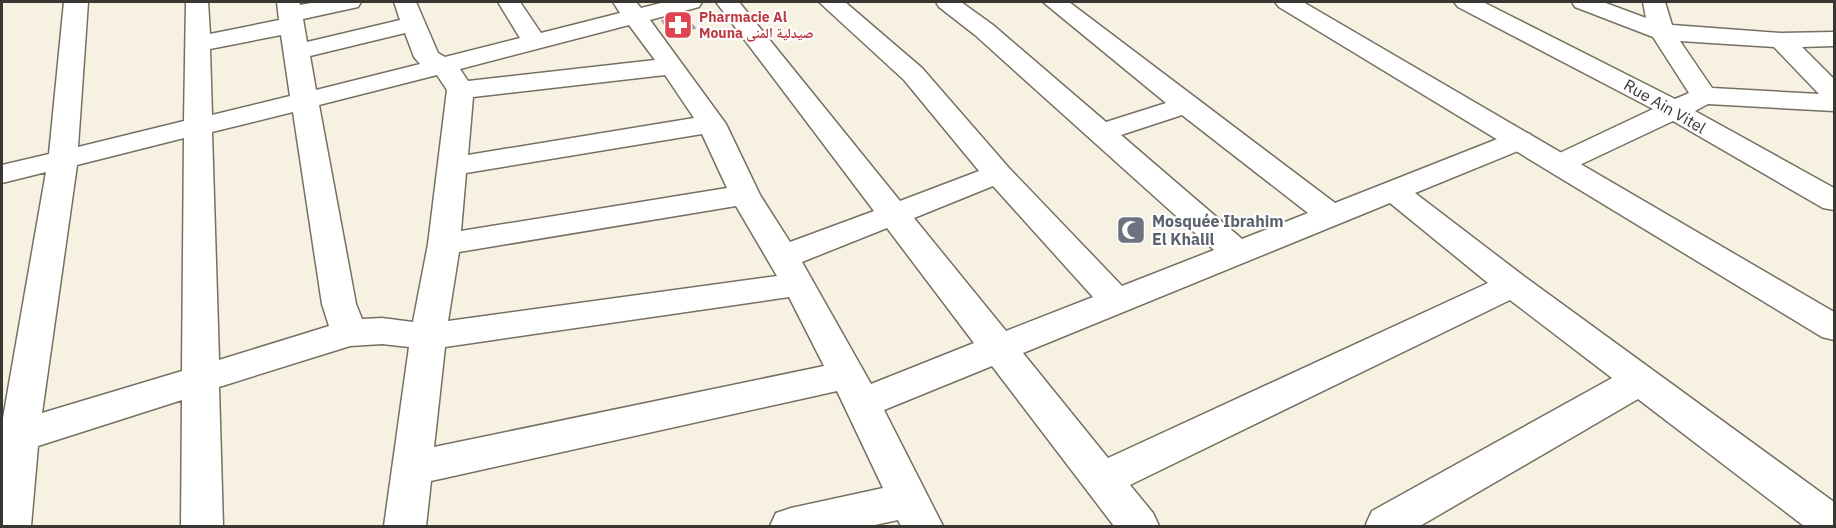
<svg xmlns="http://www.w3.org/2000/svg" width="1836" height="528" font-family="'IBM Plex Sans','Noto Naskh Arabic',sans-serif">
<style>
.building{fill:#d9d2e0;stroke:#9993a1;stroke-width:1.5}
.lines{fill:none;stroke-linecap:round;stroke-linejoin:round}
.street-casing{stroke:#767063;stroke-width:3}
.primary-casing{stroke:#767063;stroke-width:3}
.street{fill:#fff;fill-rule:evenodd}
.primary{fill:#fff;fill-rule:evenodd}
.labels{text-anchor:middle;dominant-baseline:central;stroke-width:4.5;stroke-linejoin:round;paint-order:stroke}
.far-health-label{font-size:14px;font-weight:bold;fill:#be3a42;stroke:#fefefe;text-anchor:start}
.street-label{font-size:16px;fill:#393731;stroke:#fefefe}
.worship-label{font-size:16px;font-weight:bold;fill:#5b616d;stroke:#fefefe;text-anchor:start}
</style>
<rect width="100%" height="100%" fill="#f7f1e2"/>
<!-- building -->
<path class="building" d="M685,16L695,28L671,34L662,21Z"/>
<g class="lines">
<!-- street casing -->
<g class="street-casing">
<path id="street" d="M64,2H88L78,147L184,121L186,2H208L210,34L279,20L277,2H299L300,5L317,2H361L358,7L303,19L307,42L400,20L394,2H416L438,53L445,57L520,38L498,2H520L541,33L620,13L613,2H636L641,8L665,2H702L699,7L650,20L726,124L760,195L790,242L874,211L716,2H739L900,201L979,171L904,80L819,2H845L922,68L1009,168L1122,286L1214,250L975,35L939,7L936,2H961L993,25L1106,122L1166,103L1043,2H1069L1335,203L1510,134L1520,131L1530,134L1534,140L1530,146L1415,193L1525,277L1834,502V526H1804L1638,399L1420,526H1367L1366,524L1372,511L1612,378L1510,300L1130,485L1153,513L1159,526H1114L992,366L884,410L943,526H901L898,520L870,526H770L776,513L791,508L883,488L837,391L431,481L426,526H384L409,347L382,344L350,346L219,387L223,526H181L182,400L38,446L31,526H2V424L46,172L2,183V165L49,154ZM629,25L655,60L468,81L460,69ZM405,33L414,57L420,64L316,90L310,56ZM281,35L290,96L212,115L210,49ZM437,75L447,90L428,244L413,322L382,318L362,319L356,304L319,105ZM665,75L694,118L468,155L473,97ZM293,112L322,304L329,326L219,360L212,132ZM1182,115L1308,213L1242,239L1121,135ZM702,134L727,188L461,231L466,173ZM184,138L182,371L42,413L77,165ZM993,186L1093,297L1006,331L914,218ZM1390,203L1488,283L1108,458L1023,353ZM736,206L777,276L448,321L459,252ZM887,228L974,343L871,384L802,262ZM789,297L824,366L434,447L445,347Z
M1454,2H1483L1675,99L1689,93L1653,37L1575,7L1572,2H1603L1646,18L1643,2H1665L1672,25L1781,33L1834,32V46L1802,47L1834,79V111L1708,104L1695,111L1834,188V210L1823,208L1673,121L1569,170L1559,173L1549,170L1544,164L1549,158L1653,109L1458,7ZM1680,41L1774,47L1819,94L1712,88Z"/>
</g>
<!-- primary casing -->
<g class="primary-casing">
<path id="primary" d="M1275,2H1303L1834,312V340L1822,337L1279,7Z"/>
</g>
<!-- street -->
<use href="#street" class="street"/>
<!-- primary -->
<use href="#primary" class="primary"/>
</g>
<!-- icons -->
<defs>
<g id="pharmacy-square" transform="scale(1.5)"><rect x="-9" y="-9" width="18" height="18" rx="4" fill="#e0444e" stroke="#fefefe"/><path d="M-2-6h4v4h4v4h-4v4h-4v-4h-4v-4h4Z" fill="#fff"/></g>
<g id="mosque-square" transform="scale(1.5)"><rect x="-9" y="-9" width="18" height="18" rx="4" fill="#6b7280" stroke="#fefefe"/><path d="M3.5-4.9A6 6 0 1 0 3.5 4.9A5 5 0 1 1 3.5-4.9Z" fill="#fff"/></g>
</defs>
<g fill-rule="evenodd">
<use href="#pharmacy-square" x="678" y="25"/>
<use href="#mosque-square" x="1131" y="230"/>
</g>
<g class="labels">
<!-- far-health labels -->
<g class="far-health-label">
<text x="699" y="17">Pharmacie Al<tspan x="699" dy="16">Mouna صيدلية المنى</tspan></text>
</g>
<!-- street labels -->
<g class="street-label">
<text transform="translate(1665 106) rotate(30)">Rue Ain Vitel</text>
</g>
<!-- worship labels -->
<g class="worship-label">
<text x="1152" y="221">Mosquée Ibrahim<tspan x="1152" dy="18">El Khalil</tspan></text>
</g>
</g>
<!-- border -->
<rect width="1836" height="528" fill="none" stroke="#393731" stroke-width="6"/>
</svg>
